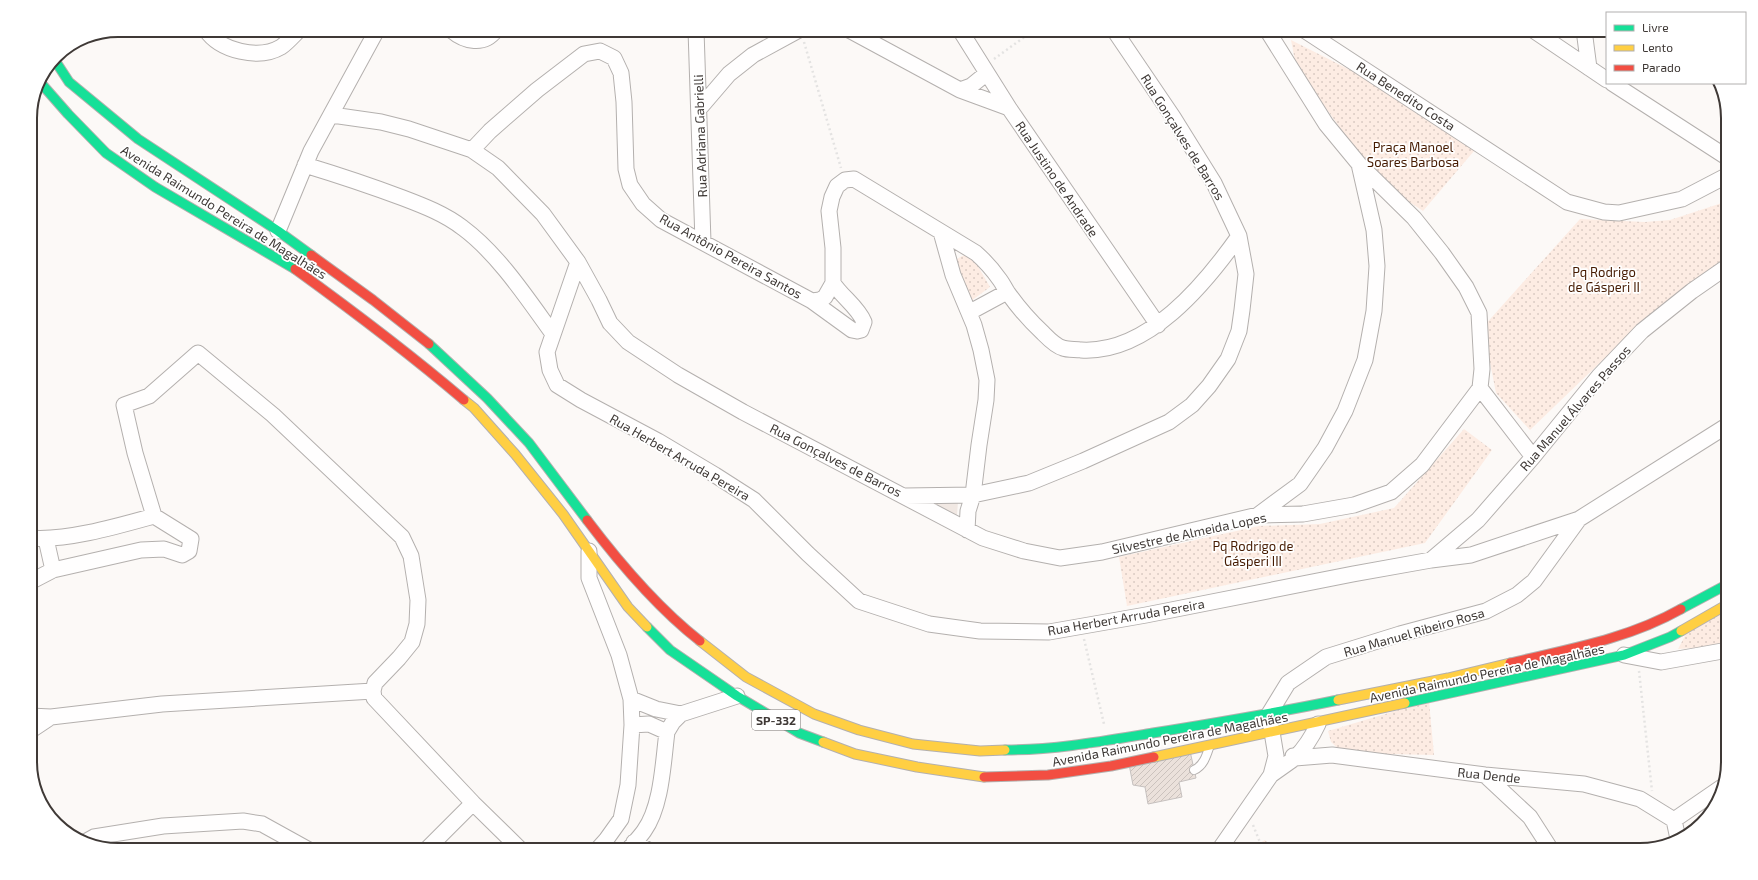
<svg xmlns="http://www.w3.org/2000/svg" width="1758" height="880" font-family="'Exo 2',sans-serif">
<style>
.built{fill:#f1e8e3}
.park{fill:url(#park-dots)}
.building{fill:url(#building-hatch);stroke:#c6c1bf}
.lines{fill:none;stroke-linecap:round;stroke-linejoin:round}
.lane-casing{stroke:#b4b0ae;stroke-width:10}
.street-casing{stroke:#b4b0ae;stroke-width:17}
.fast-casing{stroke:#b4b0ae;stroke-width:11}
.slow-casing{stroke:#b4b0ae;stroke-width:11}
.jam-casing{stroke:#b4b0ae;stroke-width:11}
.path{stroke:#e4e3e2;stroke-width:2.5;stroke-dasharray:2 3;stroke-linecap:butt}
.lane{stroke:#fffefe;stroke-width:8}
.street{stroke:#fffefe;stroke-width:15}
.fast{stroke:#16e098;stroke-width:9}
.slow{stroke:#ffcf43;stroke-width:9}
.jam{stroke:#f24e42;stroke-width:9}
.labels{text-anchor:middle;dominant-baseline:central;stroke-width:3.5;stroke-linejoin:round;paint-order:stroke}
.shield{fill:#fff;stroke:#797472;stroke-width:1}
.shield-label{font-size:12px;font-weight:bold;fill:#3f3936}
.street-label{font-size:13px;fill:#3f3936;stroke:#fff}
.park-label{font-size:13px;fill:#461b02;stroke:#fff}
.rim{fill:none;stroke:#3f3936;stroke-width:2}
</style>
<defs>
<pattern id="park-dots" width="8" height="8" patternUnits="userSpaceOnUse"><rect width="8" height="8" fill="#fdece3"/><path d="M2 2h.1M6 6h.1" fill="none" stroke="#dacbc3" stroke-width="1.8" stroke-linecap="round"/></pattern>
<pattern id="building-hatch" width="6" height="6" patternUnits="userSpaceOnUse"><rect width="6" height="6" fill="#ebe1db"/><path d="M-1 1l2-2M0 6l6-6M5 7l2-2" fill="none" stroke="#cbc2bd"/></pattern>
</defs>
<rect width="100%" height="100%" fill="#fcf9f7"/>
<!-- built -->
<path class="built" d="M921,498L958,502L957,515L945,510Z"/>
<!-- park -->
<path class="park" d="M1291,40L1364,77L1424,113L1474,151L1423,211L1399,195L1355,149L1296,66Z
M1728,201V261L1636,328L1530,430L1496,393L1483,327L1580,219L1645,222L1670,220Z
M971,254L990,287L971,301L952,262L962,256Z
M1464,429L1492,450L1425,543L1127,606L1119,557L1259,526L1320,524L1394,508Z
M1728,609V646L1678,649L1686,634Z
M1429,701L1434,755L1343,753L1331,742L1328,731Z
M1265,840L1275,850H1249Z"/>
<!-- building -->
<path class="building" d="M1190,751L1196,778L1179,782L1182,797L1148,804L1145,787L1133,785L1129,764Z"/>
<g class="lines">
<!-- lane casing -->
<g class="lane-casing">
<path id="lane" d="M1194,770C1203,766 1206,757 1209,748"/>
</g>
<!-- street casing -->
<g class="street-casing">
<path id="street" d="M206,30C220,51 259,60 281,47C287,43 294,35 299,30
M451,30C465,42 484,46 496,30
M696,30L703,242
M849,30L960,90L1009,108
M960,30L1009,108L1158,325
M1304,30L1567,202L1604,212L1619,213L1682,199L1728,175
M1533,30L1607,80
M1584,30L1589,68
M1612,83L1728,158
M960,90L971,86L987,73
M699,109L729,74L753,55L799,30
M332,115L381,122L409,129L472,150L498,168L543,214L578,262L599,300L610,323L628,342L678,375L743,412L983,538L1024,551L1060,558L1102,552L1258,515L1303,514L1354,505L1391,492L1422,465L1480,388L1482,369L1479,313L1466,287L1442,253L1414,218L1359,164L1326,124L1267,30
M472,150L490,131L537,90L584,54L600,51L614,58L621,73L624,102L626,169L630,185L643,204L661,220L812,301L820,300L825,297L833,283V248L829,211L832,197L837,186L845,180L854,179L976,253C985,261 993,270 1000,280C1003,284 1005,289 1008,293C1018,307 1029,320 1042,332C1047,337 1055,346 1063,348C1068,350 1076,349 1081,350C1148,354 1205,284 1239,236
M305,165C338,175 371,186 403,198C424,206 445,214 463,228C498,254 527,298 553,334
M278,231L311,151L377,30
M941,232L953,275L974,325L981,350L987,380L986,400L979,445L973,495L968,511L967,530
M578,262L547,352L550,370L557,385L581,400L658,441L715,475L754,500L808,554L859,601L929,624L980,631L1049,632L1146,615L1353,574L1431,560L1471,555L1579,519
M812,301L852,330L857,331L861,330L864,322C858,307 842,297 833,283
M970,312L1007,292
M1480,388L1533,457
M905,496L973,495L1029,483L1083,461L1169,422L1192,405L1209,386L1228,359L1239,331L1242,310L1246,274L1239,236L1214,183L1173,117L1114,30
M1258,515L1300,484L1325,448L1345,411L1365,360L1374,311L1377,266L1374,230L1359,164
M154,516L135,453L124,405L149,396L198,353L273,415L402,537L411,556L418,600L417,624L412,642L399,658L375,683L373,691L374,698L473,803L521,850
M30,538C67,541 118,526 154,516L191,539L189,551L182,555L164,549L141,550L53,570L30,582
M46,539L53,570
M589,551V578L619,655L631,699L632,725L628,785L621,819L606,840L597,850
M1431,560L1478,520L1533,457L1599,376L1642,331L1692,291L1728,266
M1624,655L1661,662L1728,650
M631,699L656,709L681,714
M30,716L51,717L162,704L373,691
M632,725L649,724L667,732
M30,731L51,717
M1293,756L1295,758C1306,747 1312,737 1318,724
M1271,775L1295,758L1332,755L1485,775L1584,784L1640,799L1674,820L1678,839
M1485,775L1530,817L1548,845L1550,850
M1674,820L1722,787
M85,842L94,837L163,826L243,821L262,824L309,850
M634,842L648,850
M426,850L473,803
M628,850C633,844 639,838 644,831C662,806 663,762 667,732L673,722L681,714L737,696
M1219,850L1271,775L1276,756L1269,714L1288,683L1326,657L1400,634L1486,611L1517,595L1534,581L1579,519L1728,425"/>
</g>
<!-- fast casing -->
<g class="fast-casing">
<path id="fast" d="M54,59L69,82L138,139L278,231L311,255
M39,81L68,114L106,153L155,187L295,269
M429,344L487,398L529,443L587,520
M1681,609L1728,584
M647,627L670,650L737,696L799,733L823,742
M1405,703L1624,655L1670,637L1681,631
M1005,750C1055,750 1104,741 1153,733C1215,723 1276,713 1338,700"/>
</g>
<!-- slow casing -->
<g class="slow-casing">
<path id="slow" d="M464,400L474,408L515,454L563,514L628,607L647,627
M1681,631L1728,604
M700,641L746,677L814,714L859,730L913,744L980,751L1005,750
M1338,700L1448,678L1510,663
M823,742L855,754L917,767L984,777
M1154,757L1405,703"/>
</g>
<!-- jam casing -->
<g class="jam-casing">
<path id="jam" d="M311,255L373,300L429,344
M295,269C353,311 410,354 464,400
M587,520C618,561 659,609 700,641
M1510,663C1569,649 1628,639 1681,609
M984,777L1048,775L1111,766L1154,757"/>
</g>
<!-- path -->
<path class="path" d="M804,42L841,168
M994,59L1034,30
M1084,639L1104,724
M1639,671L1652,791
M1253,825L1263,850"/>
<!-- lane -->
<use href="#lane" class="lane"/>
<!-- street -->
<use href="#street" class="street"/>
<!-- fast -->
<use href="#fast" class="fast"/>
<!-- slow -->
<use href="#slow" class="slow"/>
<!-- jam -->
<use href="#jam" class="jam"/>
</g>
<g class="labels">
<!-- shield labels -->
<rect class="shield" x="752" y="710" width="48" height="20" rx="3"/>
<g class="shield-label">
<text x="776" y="720">SP-332</text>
</g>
<!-- street labels -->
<g class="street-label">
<text transform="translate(1406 96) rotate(33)">Rua Benedito Costa</text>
<text transform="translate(700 136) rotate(-92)">Rua Adriana Gabrielli</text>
<text transform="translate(1183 137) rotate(58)">Rua Gonçalves de Barros</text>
<text transform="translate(1057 179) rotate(56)">Rua Justino de Andrade</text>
<text transform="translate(224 212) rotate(32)">Avenida Raimundo Pereira de Magalhães</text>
<text transform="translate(731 256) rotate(29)">Rua Antônio Pereira Santos</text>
<text transform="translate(1575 408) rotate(-49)">Rua Manuel Álvares Passos</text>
<text transform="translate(680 457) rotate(30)">Rua Herbert Arruda Pereira</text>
<text transform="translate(836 460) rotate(27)">Rua Gonçalves de Barros</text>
<text transform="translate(1189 533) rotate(-12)">Silvestre de Almeida Lopes</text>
<text transform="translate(1126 617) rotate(-10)">Rua Herbert Arruda Pereira</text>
<text transform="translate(1414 632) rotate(-16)">Rua Manuel Ribeiro Rosa</text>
<text transform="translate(1487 673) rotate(-12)">Avenida Raimundo Pereira de Magalhães</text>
<text transform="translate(1170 739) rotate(-11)">Avenida Raimundo Pereira de Magalhães</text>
<text transform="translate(1489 775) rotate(6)">Rua Dende</text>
</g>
<!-- park labels -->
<g class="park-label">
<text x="1413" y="147">Praça Manoel<tspan x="1413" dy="15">Soares Barbosa</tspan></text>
<text x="1604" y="272">Pq Rodrigo<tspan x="1604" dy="15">de Gásperi II</tspan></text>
<text x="1253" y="546">Pq Rodrigo de<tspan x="1253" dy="15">Gásperi III</tspan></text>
</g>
</g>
<!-- crop -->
<path d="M0 0H1758V880H0ZM118 37H1640A81 81 0 0 1 1721 118V762A81 81 0 0 1 1640 843H118A81 81 0 0 1 37 762V118A81 81 0 0 1 118 37Z" fill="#fff" fill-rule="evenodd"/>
<path class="rim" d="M118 37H1640A81 81 0 0 1 1721 118V762A81 81 0 0 1 1640 843H118A81 81 0 0 1 37 762V118A81 81 0 0 1 118 37Z"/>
<!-- legend -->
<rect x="1606" y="12" width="140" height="72" fill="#ffffff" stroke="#b2b0af"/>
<rect x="1614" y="25" width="20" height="6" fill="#16e098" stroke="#b2b0af"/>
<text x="1642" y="32" font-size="12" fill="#3f3936">Livre</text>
<rect x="1614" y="45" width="20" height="6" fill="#ffcf43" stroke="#b2b0af"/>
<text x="1642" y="52" font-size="12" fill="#3f3936">Lento</text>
<rect x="1614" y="65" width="20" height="6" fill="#f24e42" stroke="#b2b0af"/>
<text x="1642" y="72" font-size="12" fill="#3f3936">Parado</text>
</svg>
